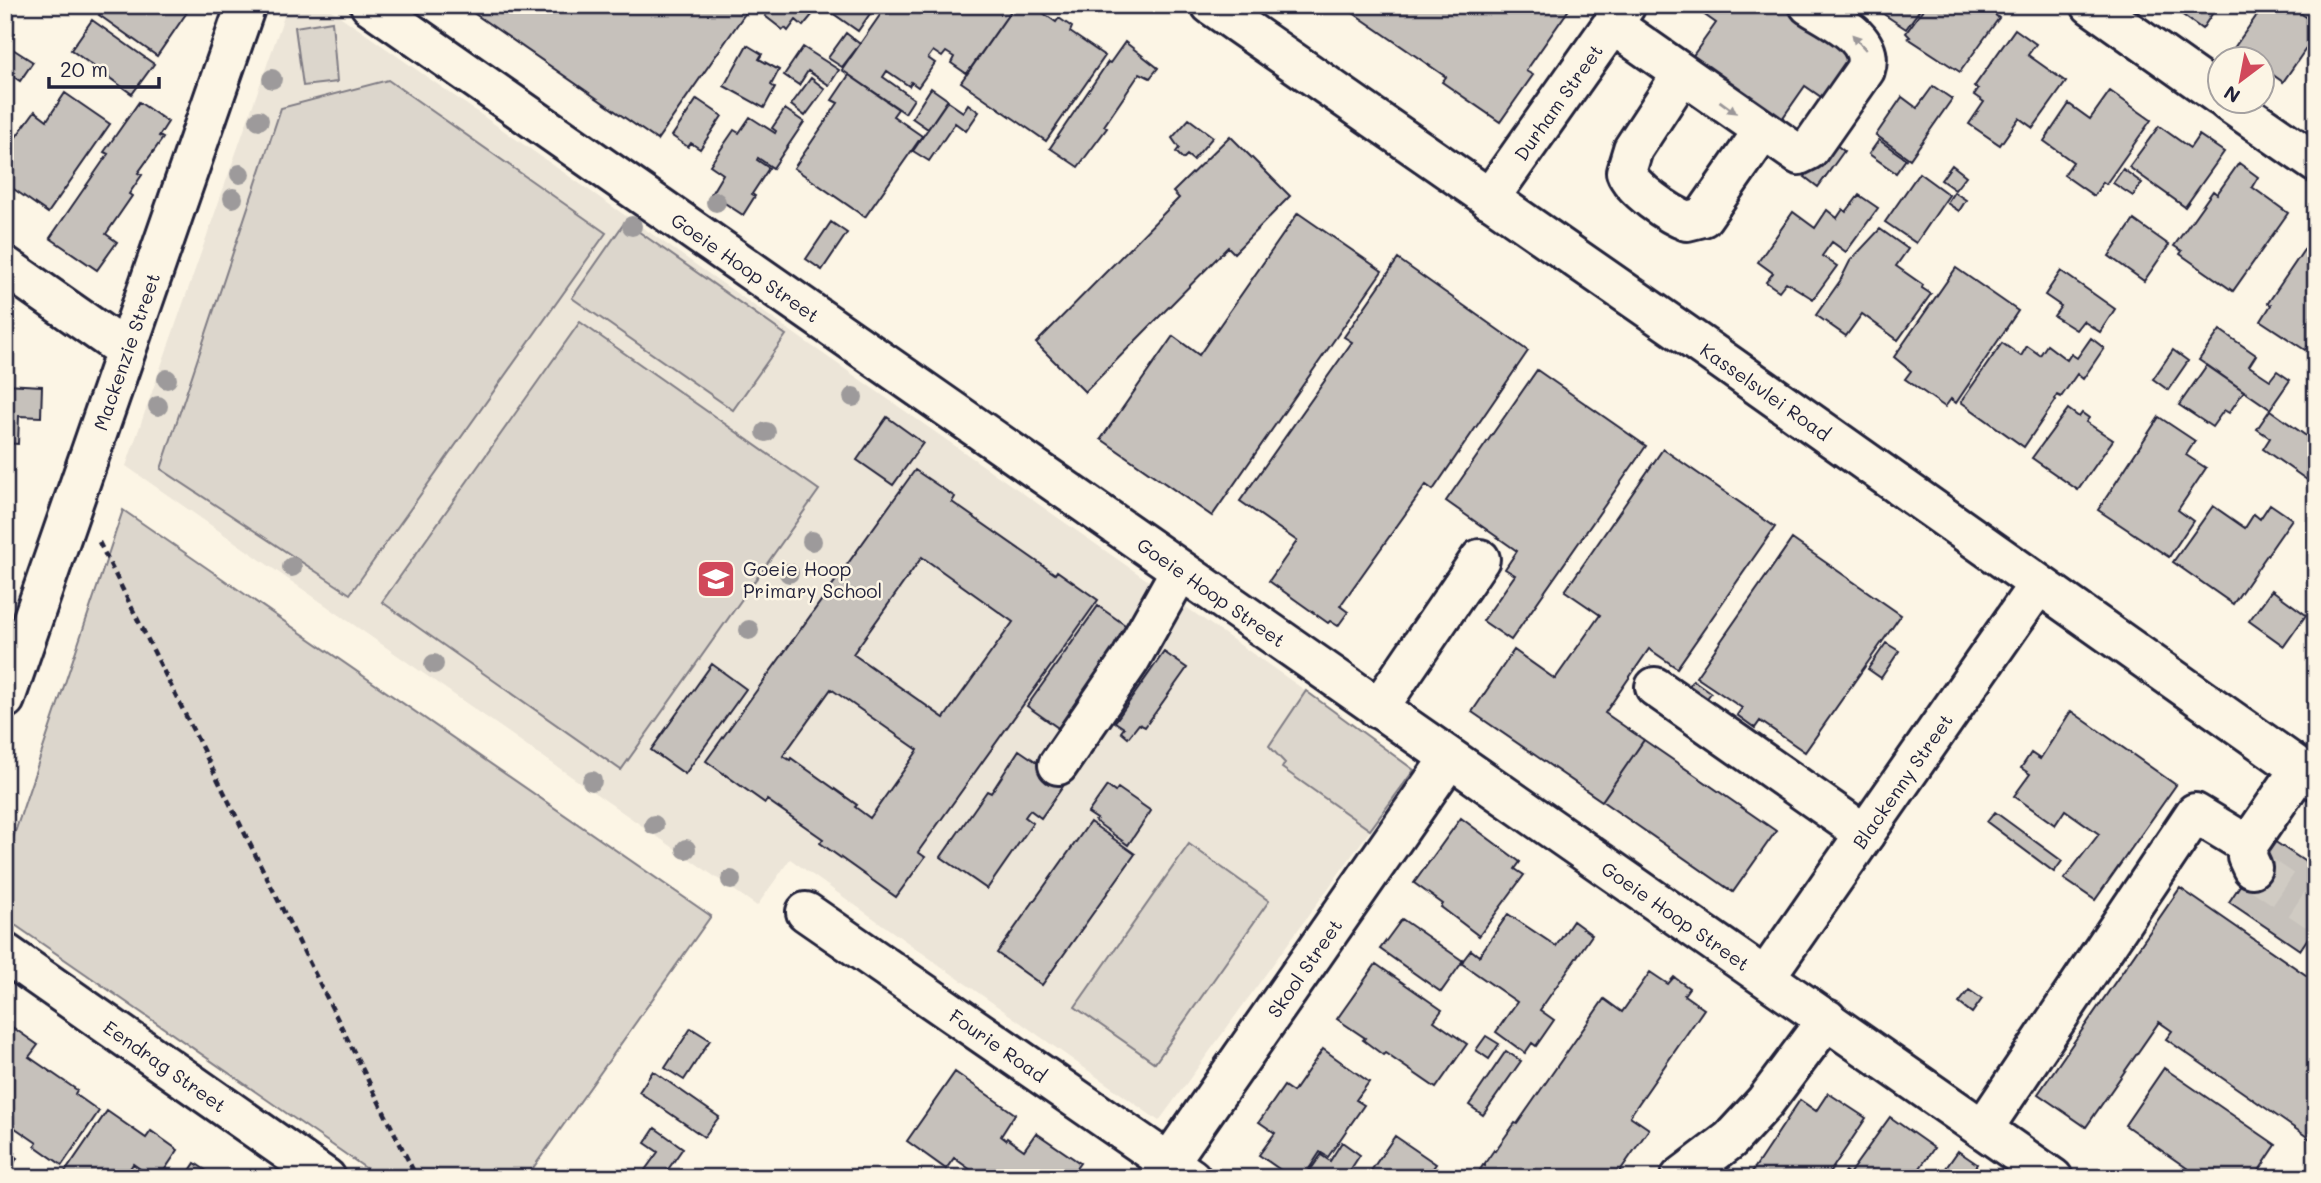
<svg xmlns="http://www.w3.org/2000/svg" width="2321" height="1183" font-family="Mali,sans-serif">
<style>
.built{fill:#ece5d8}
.green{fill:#dcd6cc;stroke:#7f7c84;stroke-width:2}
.building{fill:#c6c1bb;stroke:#22223b;stroke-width:2;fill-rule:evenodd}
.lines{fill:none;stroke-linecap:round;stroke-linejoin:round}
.minor-tunnel{stroke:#d0cbc3;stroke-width:38;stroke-dasharray:38 19;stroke-linecap:butt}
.minor-casing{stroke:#22223b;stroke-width:44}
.path{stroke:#22223b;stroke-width:4.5;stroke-dasharray:7 5;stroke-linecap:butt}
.minor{stroke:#fcf5e5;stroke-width:38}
.tree{fill:#9d9a9b}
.oneway{fill:#9a9698}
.labels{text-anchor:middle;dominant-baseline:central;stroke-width:5;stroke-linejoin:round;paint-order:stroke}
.street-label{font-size:19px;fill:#22223b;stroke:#fcf5e5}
.poi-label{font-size:19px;fill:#22223b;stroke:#fcf5e5;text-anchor:start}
</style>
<rect width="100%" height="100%" fill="#fcf5e5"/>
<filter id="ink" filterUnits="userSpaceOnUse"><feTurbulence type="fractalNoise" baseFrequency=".0143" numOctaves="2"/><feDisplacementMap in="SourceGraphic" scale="14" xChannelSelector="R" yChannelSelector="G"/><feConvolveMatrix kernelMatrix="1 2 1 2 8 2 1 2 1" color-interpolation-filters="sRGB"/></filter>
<g filter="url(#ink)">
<!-- built -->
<path class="built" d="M288,5H324L1306,691L1414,770L1159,1121L790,859L757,906L126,466Z"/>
<!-- green -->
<path class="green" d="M332,21L337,82L303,86L295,27Z
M388,80L606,233L350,594L161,469L281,108Z
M625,222L786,335L733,410L572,298Z
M580,322L819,490L621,770L382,602Z
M123,510L711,916L526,1178H380L5,918V862Z
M1306,691L1414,770L1370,830L1282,768L1285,763L1269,746Z
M1189,844L1269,901L1155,1063L1075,1007Z"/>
<!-- building -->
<path class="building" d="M106,5H192L157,56L99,15Z
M462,5H751L657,140Z
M773,5H801L813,14L803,26L796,20L788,31L785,28L783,30L765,16Z
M821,5H876L858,31Z
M887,5H1015L967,74L951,63L954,57L946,52L942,57L933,51L928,58L935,63L918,87L911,82L909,86L887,71L883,77L914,99L905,113L842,70Z
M1015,5H1032L1056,22L1059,18L1072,27L1070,32L1105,56L1046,141L961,82Z
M1348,5H1572L1526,71L1533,75L1500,122L1442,82L1446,77L1346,8Z
M1699,5H1783L1864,62L1834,106L1805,86L1777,126L1687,64L1716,23L1696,9Z
M1887,5H1923L1906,29L1882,13Z
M1926,5H1983L1999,18L1960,72L1908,38L1910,37L1906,33Z
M2169,5H2218L2202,29Z
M2264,5H2289L2316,24V34L2283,82L2262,67V60H2251L2234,48Z
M92,20L154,64L132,94L71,50Z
M2015,29L2036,44L2028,55L2066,82L2033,128L2019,118L2000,145L1969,124L1984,102L1974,95L1978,89L1974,87Z
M846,33L860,44L842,67L828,58Z
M1125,42L1158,68L1150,78L1140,73L1104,126L1107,128L1078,167L1050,148L1108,62L1110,63Z
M5,44L33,62L20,81L5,71Z
M747,45L762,54L759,59L779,70L771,85L775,88L764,108L724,86Z
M803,47L839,70L829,85L808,71L799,85L784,75Z
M849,75L898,109L893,116L922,136L865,217L794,168L838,103L832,100Z
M811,78L825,89L805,116L791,105Z
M1933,86L1952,99L1910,159L1876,135L1902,97L1917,108Z
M931,88L948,100L928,129L912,118Z
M2110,91L2151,120L2106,184L2103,182L2094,196L2064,175L2073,162L2044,141L2069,104L2090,119Z
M65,93L110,124L48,213L8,185L5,189V152L35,111L47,120Z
M697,99L722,116L700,149L691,143L688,147L672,136Z
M947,101L963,112L968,104L979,112L966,131L955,123L929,161L913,151Z
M139,102L168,122L159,136L163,138L138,173L142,175L129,194L132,196L106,234L117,242L97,270L50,238L108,154L104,152Z
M785,109L804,122L773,168L758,158L757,160L769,168L752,194L755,196L743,215L711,194L723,174L710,165L734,130L739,133L750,117L775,133L776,131L772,128Z
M1189,119L1213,137L1193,160L1187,155L1183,159L1176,152L1179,148L1172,138Z
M2159,126L2190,148L2199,135L2224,152L2185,207L2129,167Z
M1230,136L1290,196L1234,253L1228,247L1085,392L1036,343L1179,198L1173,192Z
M1879,140L1906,159L1896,173L1869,154Z
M1831,141L1844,151L1818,187L1805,177Z
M2239,163L2258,177L2252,187L2288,213L2233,291L2180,254L2182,251L2174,246L2213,191L2217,194Z
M1952,165L1966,176L1955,190L1941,180Z
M2123,169L2142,183L2133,196L2113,183Z
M1919,173L1949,195L1916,243L1885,222Z
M1954,192L1966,200L1959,211L1947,203Z
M1859,195L1878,208L1846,252L1832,242L1822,256L1837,266L1813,299L1786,282L1779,291L1766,282L1773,273L1758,262L1793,212L1815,228L1827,210L1837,218L1843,209L1846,212Z
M1298,213L1382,271L1212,516L1101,439L1173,336L1199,355Z
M2134,220L2169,245L2144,281L2109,256Z
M831,222L847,233L822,270L806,259Z
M1880,229L1908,249L1896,266L1923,285L1922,288L1931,294L1898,340L1862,314L1846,336L1816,315L1840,281L1850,261Z
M2316,232V335L2305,350L2261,321L2271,305L2268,303Z
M1398,259L1528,351L1433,490L1426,485L1340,606L1348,612L1338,626L1330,621L1328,623L1269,581L1297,541L1240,501L1352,342L1344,337Z
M1956,268L2018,311L1956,403L1951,399L1945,407L1905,379L1911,371L1894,357Z
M2061,271L2115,309L2100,332L2083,321L2076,330L2054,316L2061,306L2045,295Z
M2220,330L2256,355L2249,366L2270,380L2277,371L2290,380L2270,409L2199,360Z
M2091,338L2104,348L2083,379L2077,374L2061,397L2057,395L2055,399L2056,400L2024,447L1961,402L2002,343L2021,356L2027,346L2040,355L2047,345L2067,360L2071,354L2077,358Z
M2173,350L2188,361L2168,390L2153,379Z
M2207,365L2244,391L2229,413L2224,410L2212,427L2179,405Z
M1537,370L1646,446L1511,640L1483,621L1515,575L1505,569L1517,551L1446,501Z
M5,384L42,386L41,417L19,416L18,444L5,443Z
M2068,409L2079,417L2082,413L2089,418L2086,422L2113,440L2078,490L2032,458Z
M2270,410L2316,443V470L2307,480L2263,449L2270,438L2257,429Z
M887,417L923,443L893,485L857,460Z
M2159,417L2195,441L2186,455L2206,468L2178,510L2193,521L2169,557L2098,510Z
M1663,449L1775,527L1677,668L1649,649L1605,713L1644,740L1602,801L1472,712L1514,650L1555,679L1600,615L1565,591Z
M915,470L955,497L952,502L1055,574L1057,571L1098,600L918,852L925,857L896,897L820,843L823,839L767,800L765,803L706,761ZM922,557L1013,622L944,718L853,654ZM831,689L918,750L870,818L855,807L857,805L791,758L790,760L783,756Z
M2270,504L2292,519L2233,604L2173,562L2213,506L2245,528L2254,514L2260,519Z
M1792,539L1901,615L1805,752L1760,721L1755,728L1737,715L1742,708L1696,677Z
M2272,590L2306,615L2284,646L2249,621Z
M1098,606L1135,632L1064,732L1027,706Z
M1886,643L1899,651L1881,678L1868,669Z
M1164,652L1187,668L1145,727L1139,724L1128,738L1121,732L1124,728L1115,722Z
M712,664L746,689L685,774L651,750Z
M1693,680L1711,693L1698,710L1681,698Z
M2071,711L2176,785L2095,900L2064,879L2099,834L2065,810L2055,825L2014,796L2030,774L2021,768L2031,753L2040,759Z
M1644,740L1776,831L1733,892L1602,801Z
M1019,750L1066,782L1041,818L1030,810L1025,817L1033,823L987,889L941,857L987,791L991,793Z
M1107,786L1115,792L1118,788L1151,811L1128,845L1095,821L1097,819L1088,813Z
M1995,812L2062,861L2054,872L1987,822Z
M1461,818L1520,862L1515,869L1524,875L1479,936L1441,907L1443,904L1414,883Z
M1090,822L1135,854L1042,985L997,953Z
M2271,839L2316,869V926L2300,950L2229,902Z
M2180,888L2316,982V1143L2166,1039L2172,1031L2159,1022L2086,1127L2038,1094Z
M1508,914L1556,946L1573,921L1592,935L1540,1010L1554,1020L1536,1046L1532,1043L1525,1053L1496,1032L1517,1002L1461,963L1471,950L1479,956Z
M1402,919L1463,961L1441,992L1380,949Z
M1376,964L1442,1010L1434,1021L1467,1044L1436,1088L1385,1053L1383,1055L1363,1040L1365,1038L1337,1019Z
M1650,972L1668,984L1674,977L1689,988L1684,995L1704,1009L1630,1116L1649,1129L1615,1178H1475L1483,1165L1485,1166V1163L1494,1150L1495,1151L1515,1123L1517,1124L1604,999L1622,1012Z
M1969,990L1982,999L1972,1013L1959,1003Z
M5,1022L38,1045L29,1057L77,1090L75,1094L99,1111L62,1165L35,1146L37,1143L5,1121Z
M691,1028L710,1040L684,1080L665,1068Z
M1486,1036L1499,1044L1489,1059L1476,1050Z
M1323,1049L1369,1082L1356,1100L1364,1105L1328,1157L1320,1152L1303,1178H1292L1259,1155L1275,1133L1259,1122L1284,1086L1293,1092Z
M1506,1051L1521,1061L1483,1115L1469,1105Z
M2164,1068L2276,1145L2254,1178H2201L2125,1125Z
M653,1071L719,1117L704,1137L639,1092Z
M955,1072L1015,1114L1001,1136L1006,1140L1007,1138L1024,1150L1036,1133L1080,1163L1069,1178H972L975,1173L954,1158L946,1169L907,1141Z
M1828,1093L1866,1118L1826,1178H1748L1800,1100L1816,1111Z
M107,1111L146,1138L151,1131L178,1150L159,1178H153L133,1164L124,1178H61Z
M1890,1117L1934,1148L1913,1178H1840L1845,1171L1849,1174Z
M655,1128L683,1148L662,1178H656L645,1170L658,1152L645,1143Z
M1395,1136L1436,1164L1426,1178H1366Z
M1342,1142L1360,1155L1345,1178H1305L1321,1155L1330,1161Z
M5,1150L17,1158L7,1174L9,1175L10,1173L17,1178H5Z
M1958,1151L1977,1164L1968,1178H1939Z
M195,1163L217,1178H185Z"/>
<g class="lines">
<!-- minor-tunnel -->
<path class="minor-tunnel" d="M2252,868L2316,911"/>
<!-- minor casing -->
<g class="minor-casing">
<g id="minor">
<path id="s1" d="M370,5L2053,1178"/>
<path id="s2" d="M1211,5L1705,348L2316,780"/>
<path d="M2091,5L2220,96"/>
<path d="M1613,25L1799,155L1809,150L1865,70C1876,38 1832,20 1809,5"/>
<path d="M1682,74L1633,149L1626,172C1632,189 1670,215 1687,221L1703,217L1763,131"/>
<path d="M2228,102L2316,163"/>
<path id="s3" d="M1489,199L1626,5"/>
<path d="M5,266L125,350"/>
<path d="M1655,687L1865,834"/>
<path id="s4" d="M5,699L246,5"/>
<path d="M1378,709L1480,559"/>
<path d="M1058,765L1130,660L1180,571"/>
<path d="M2252,868L2247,857L2248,845L2300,769"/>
<path id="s5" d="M806,912L1191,1178"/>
<path id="s6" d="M5,953L326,1178"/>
<path id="s7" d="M1766,976L2038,585"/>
<path d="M1983,1129L2195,813L2248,845"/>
<path id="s8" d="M1158,1178L1449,759"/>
<path d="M1680,1178L1730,1140L1765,1102L1827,1019"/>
</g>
</g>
<!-- path -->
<path class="path" d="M99,542L417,1178"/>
<!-- minor -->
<use href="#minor" class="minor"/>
</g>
<!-- trees -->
<g class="tree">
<circle cx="272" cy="79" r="10"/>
<circle cx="259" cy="120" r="10"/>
<circle cx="240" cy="174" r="10"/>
<circle cx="233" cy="198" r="10"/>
<circle cx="716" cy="202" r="10"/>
<circle cx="632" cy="226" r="10"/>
<circle cx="167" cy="379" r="10"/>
<circle cx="853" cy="397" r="10"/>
<circle cx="158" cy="406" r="10"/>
<circle cx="766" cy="432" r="10"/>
<circle cx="812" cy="541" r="10"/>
<circle cx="292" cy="567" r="10"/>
<circle cx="789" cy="573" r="10"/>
<circle cx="749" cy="630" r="10"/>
<circle cx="434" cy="664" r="10"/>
<circle cx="592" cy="781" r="10"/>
<circle cx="654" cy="825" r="10"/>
<circle cx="686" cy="849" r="10"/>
<circle cx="731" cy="880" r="10"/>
</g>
<!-- one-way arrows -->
<defs><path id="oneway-solid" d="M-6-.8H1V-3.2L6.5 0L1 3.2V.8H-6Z" transform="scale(1.75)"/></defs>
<g class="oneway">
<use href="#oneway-solid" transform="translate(1859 42) rotate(-132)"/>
<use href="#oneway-solid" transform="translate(1728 107) rotate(36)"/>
</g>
</g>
<!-- icons -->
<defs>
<g id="school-square" transform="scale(2.0125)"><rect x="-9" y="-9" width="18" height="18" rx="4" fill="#d1495b" stroke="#fcf5e5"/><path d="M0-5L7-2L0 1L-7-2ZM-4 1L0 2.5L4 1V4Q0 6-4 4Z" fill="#fff"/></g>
</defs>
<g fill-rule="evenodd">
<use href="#school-square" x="716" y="579"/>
</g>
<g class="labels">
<!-- street labels -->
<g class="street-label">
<text stroke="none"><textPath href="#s3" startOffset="119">Durham Street</textPath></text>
<text stroke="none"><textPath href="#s1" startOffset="458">Goeie Hoop Street</textPath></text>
<text stroke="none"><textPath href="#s4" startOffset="368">Mackenzie Street</textPath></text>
<text stroke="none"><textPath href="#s2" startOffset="676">Kasselsvlei Road</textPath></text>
<text stroke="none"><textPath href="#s1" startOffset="1026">Goeie Hoop Street</textPath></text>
<text stroke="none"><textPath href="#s7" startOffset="238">Blackenny Street</textPath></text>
<text stroke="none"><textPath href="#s1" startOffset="1592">Goeie Hoop Street</textPath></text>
<text stroke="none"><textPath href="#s8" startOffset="256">Skool Street</textPath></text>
<text stroke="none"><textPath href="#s5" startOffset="234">Fourie Road</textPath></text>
<text stroke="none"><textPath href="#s6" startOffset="196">Eendrag Street</textPath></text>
</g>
<!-- poi labels -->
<g class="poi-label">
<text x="743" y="568">Goeie Hoop<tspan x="743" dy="22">Primary School</tspan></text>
</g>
</g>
<!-- margin -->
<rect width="2321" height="1183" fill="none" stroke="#fcf5e5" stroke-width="28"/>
<rect x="14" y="14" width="2293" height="1155" fill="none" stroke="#22223b" stroke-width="2.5" filter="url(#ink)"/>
<!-- north arrow -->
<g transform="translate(2241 80) rotate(212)"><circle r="33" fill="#fcf5e5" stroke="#a5a1a1" stroke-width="2"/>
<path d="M0-5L12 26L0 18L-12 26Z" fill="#d1495b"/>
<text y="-10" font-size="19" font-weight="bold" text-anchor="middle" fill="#22223b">N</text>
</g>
<!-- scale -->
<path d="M49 77v10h110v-10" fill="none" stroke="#22223b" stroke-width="3.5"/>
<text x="60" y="77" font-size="21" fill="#22223b" stroke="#fcf5e5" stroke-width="5" paint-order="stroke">20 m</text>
</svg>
